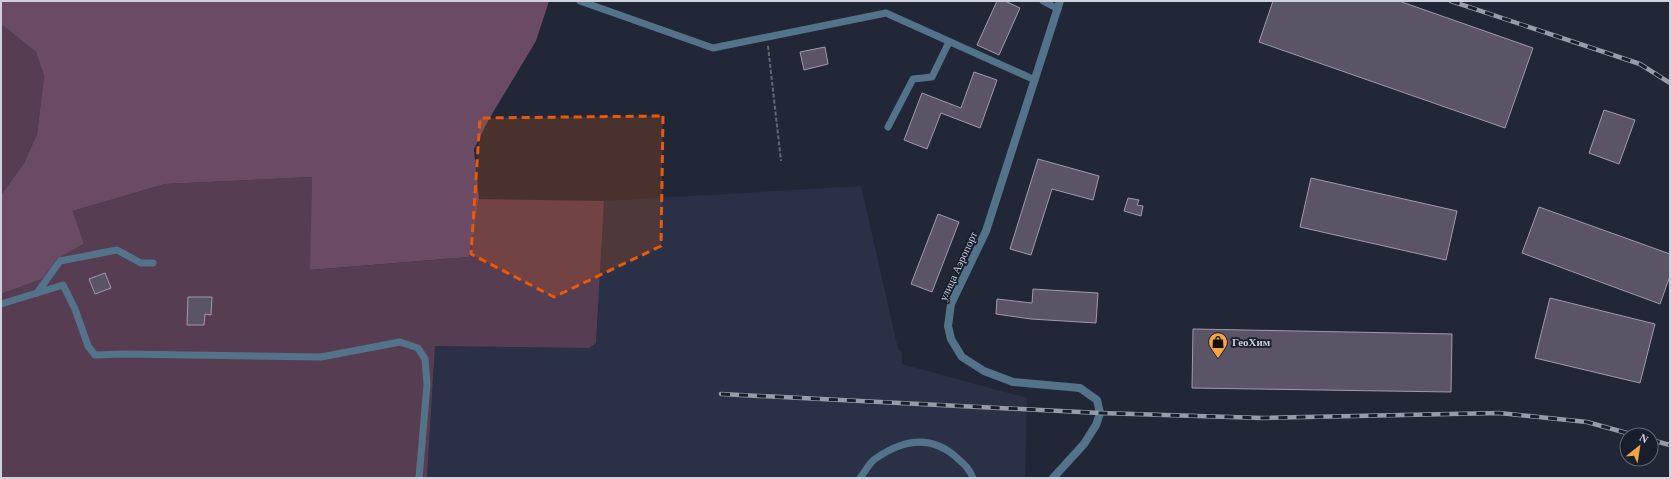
<svg xmlns="http://www.w3.org/2000/svg" width="1671" height="479" font-family="'Times New Roman',serif">
<style>
.built{fill:#2a3045}
.green{fill:#573d52}
.forest{fill:#6b4b64}
.building{fill:#5b5466;stroke:#a19aad}
.lines{fill:none;stroke-linecap:round;stroke-linejoin:round}
.path{stroke:#636775;stroke-width:2;stroke-dasharray:4 2;stroke-linecap:butt}
.lane{stroke:#53738b;stroke-width:7}
.street{stroke:#53738b;stroke-width:8}
.rail-casing{stroke:#989ca8;stroke-width:4.5}
.rail{stroke:#191e2c;stroke-width:3;stroke-dasharray:9;stroke-linecap:butt}
.marked{fill:#e8590c;fill-opacity:0.2;stroke:#e8590c;stroke-width:3;stroke-dasharray:8 5;stroke-linejoin:round}
.labels{text-anchor:middle;dominant-baseline:central;stroke-width:3.5;stroke-linejoin:round;paint-order:stroke}
.street-label{font-size:11px;fill:#cfd2dd;stroke:#191e2c}
.poi-label{font-size:11px;font-weight:bold;fill:#cfd2dd;stroke:#191e2c;text-anchor:start}
</style>
<rect width="100%" height="100%" fill="#222737"/>
<!-- built -->
<path class="built" d="M861,186L898,349L902,353V364L1027,398L1025,478H427L435,346L588,348L596,343L604,201Z"/>
<!-- green -->
<path class="green" d="M1,24L36,52L44,76L37,134L24,163L1,195Z
M312,177L311,270L469,257L479,199L604,201L596,343L589,348L435,346L427,478H1V294L42,279L57,259L84,244L73,211L165,184Z"/>
<!-- forest -->
<path class="forest" d="M1,1H549L536,41L489,119L474,149L479,199L469,257L310,270L312,177L165,184L73,211L84,244L57,259L42,279L1,294V195L24,163L37,134L44,76L36,52L1,24Z"/>
<!-- building -->
<path class="building" d="M997,1H1005L1020,8L999,55L977,45Z
M1273,1H1399L1533,48L1505,128L1259,42Z
M825,47L828,64L804,70L800,52Z
M974,72L997,80L980,128L941,113L927,149L904,140L922,93L961,108Z
M1604,110L1635,120L1619,164L1589,153Z
M1038,159L1099,176L1093,200L1052,189L1031,255L1010,249Z
M1311,178L1457,211L1446,260L1300,227Z
M1128,198L1139,200L1137,205L1143,206L1141,216L1124,211Z
M1539,207L1670,254V276L1660,304L1522,253Z
M938,214L959,222L932,292L911,284Z
M105,273L111,288L95,294L89,279Z
M1033,289L1098,293L1096,323L1031,319L996,314L997,299L1032,303Z
M188,297H212L211,315L205,314L204,325H187Z
M1550,298L1655,324L1640,383L1535,358Z
M1193,329L1452,334L1451,392L1192,388Z"/>
<g class="lines">
<!-- path -->
<path class="path" d="M768,46L781,161"/>
<!-- lane -->
<path class="lane" d="M580,1L713,48L886,13L1035,80
M1043,1L1058,9
M888,127L913,79L932,77L949,42
M37,293L60,261L117,250L141,263H153
M1,304L63,285L75,309L88,346L95,355L123,354L321,357L400,342L418,348L425,359L427,385L419,478
M860,478C865,472 869,463 875,459C902,440 930,434 956,457C964,464 969,468 973,478"/>
<!-- street -->
<path class="street" d="M1053,478L1084,444L1096,425L1100,413L1097,400L1080,388L1013,382L984,371L962,357L951,339L948,326L951,304L986,231L1060,1"/>
<!-- rail casing -->
<g class="rail-casing">
<path id="rail" d="M1451,1L1640,64L1670,83
M721,394L1100,413L1263,418L1499,413L1587,422L1634,435
M1651,440L1670,445"/>
</g>
<!-- rail -->
<use href="#rail" class="rail"/>
</g>
<!-- marked area -->
<path class="marked" d="M663,116L661,246L554,297L471,254L480,118Z"/>
<!-- icons -->
<defs>
<g id="shop-pin" transform="scale(1)"><path d="M0 17L-7.5 6A9.5 9.5 0 1 1 7.5 6Z" fill="#f4a444" stroke="#191e2c"/><path d="M-5-2.5h2.3a2.7 3.5 0 0 1 5.4 0H5L5.5 6h-11ZM-1.5-2.5h3a1.5 2.3 0 0 0-3 0Z" fill="#111"/></g>
</defs>
<g fill-rule="evenodd">
<use href="#shop-pin" x="1218" y="342"/>
</g>
<g class="labels">
<!-- street labels -->
<g class="street-label">
<text transform="translate(958 266) rotate(-65)">улица Аэропорт</text>
</g>
<!-- poi labels -->
<g class="poi-label">
<text x="1232" y="342">ГеоХим</text>
</g>
</g>
<!-- border -->
<rect width="1671" height="479" fill="none" stroke="#cfd2dd" stroke-width="4"/>
<!-- north arrow -->
<g transform="translate(1639 447) rotate(30)"><circle r="19" fill="#191e2c" stroke="#626673"/>
<path d="M0-3L7 15L0 10L-7 15Z" fill="#f4a444"/>
<text y="-6" font-size="11" font-weight="bold" text-anchor="middle" fill="#cfd2dd">N</text>
</g>
</svg>
